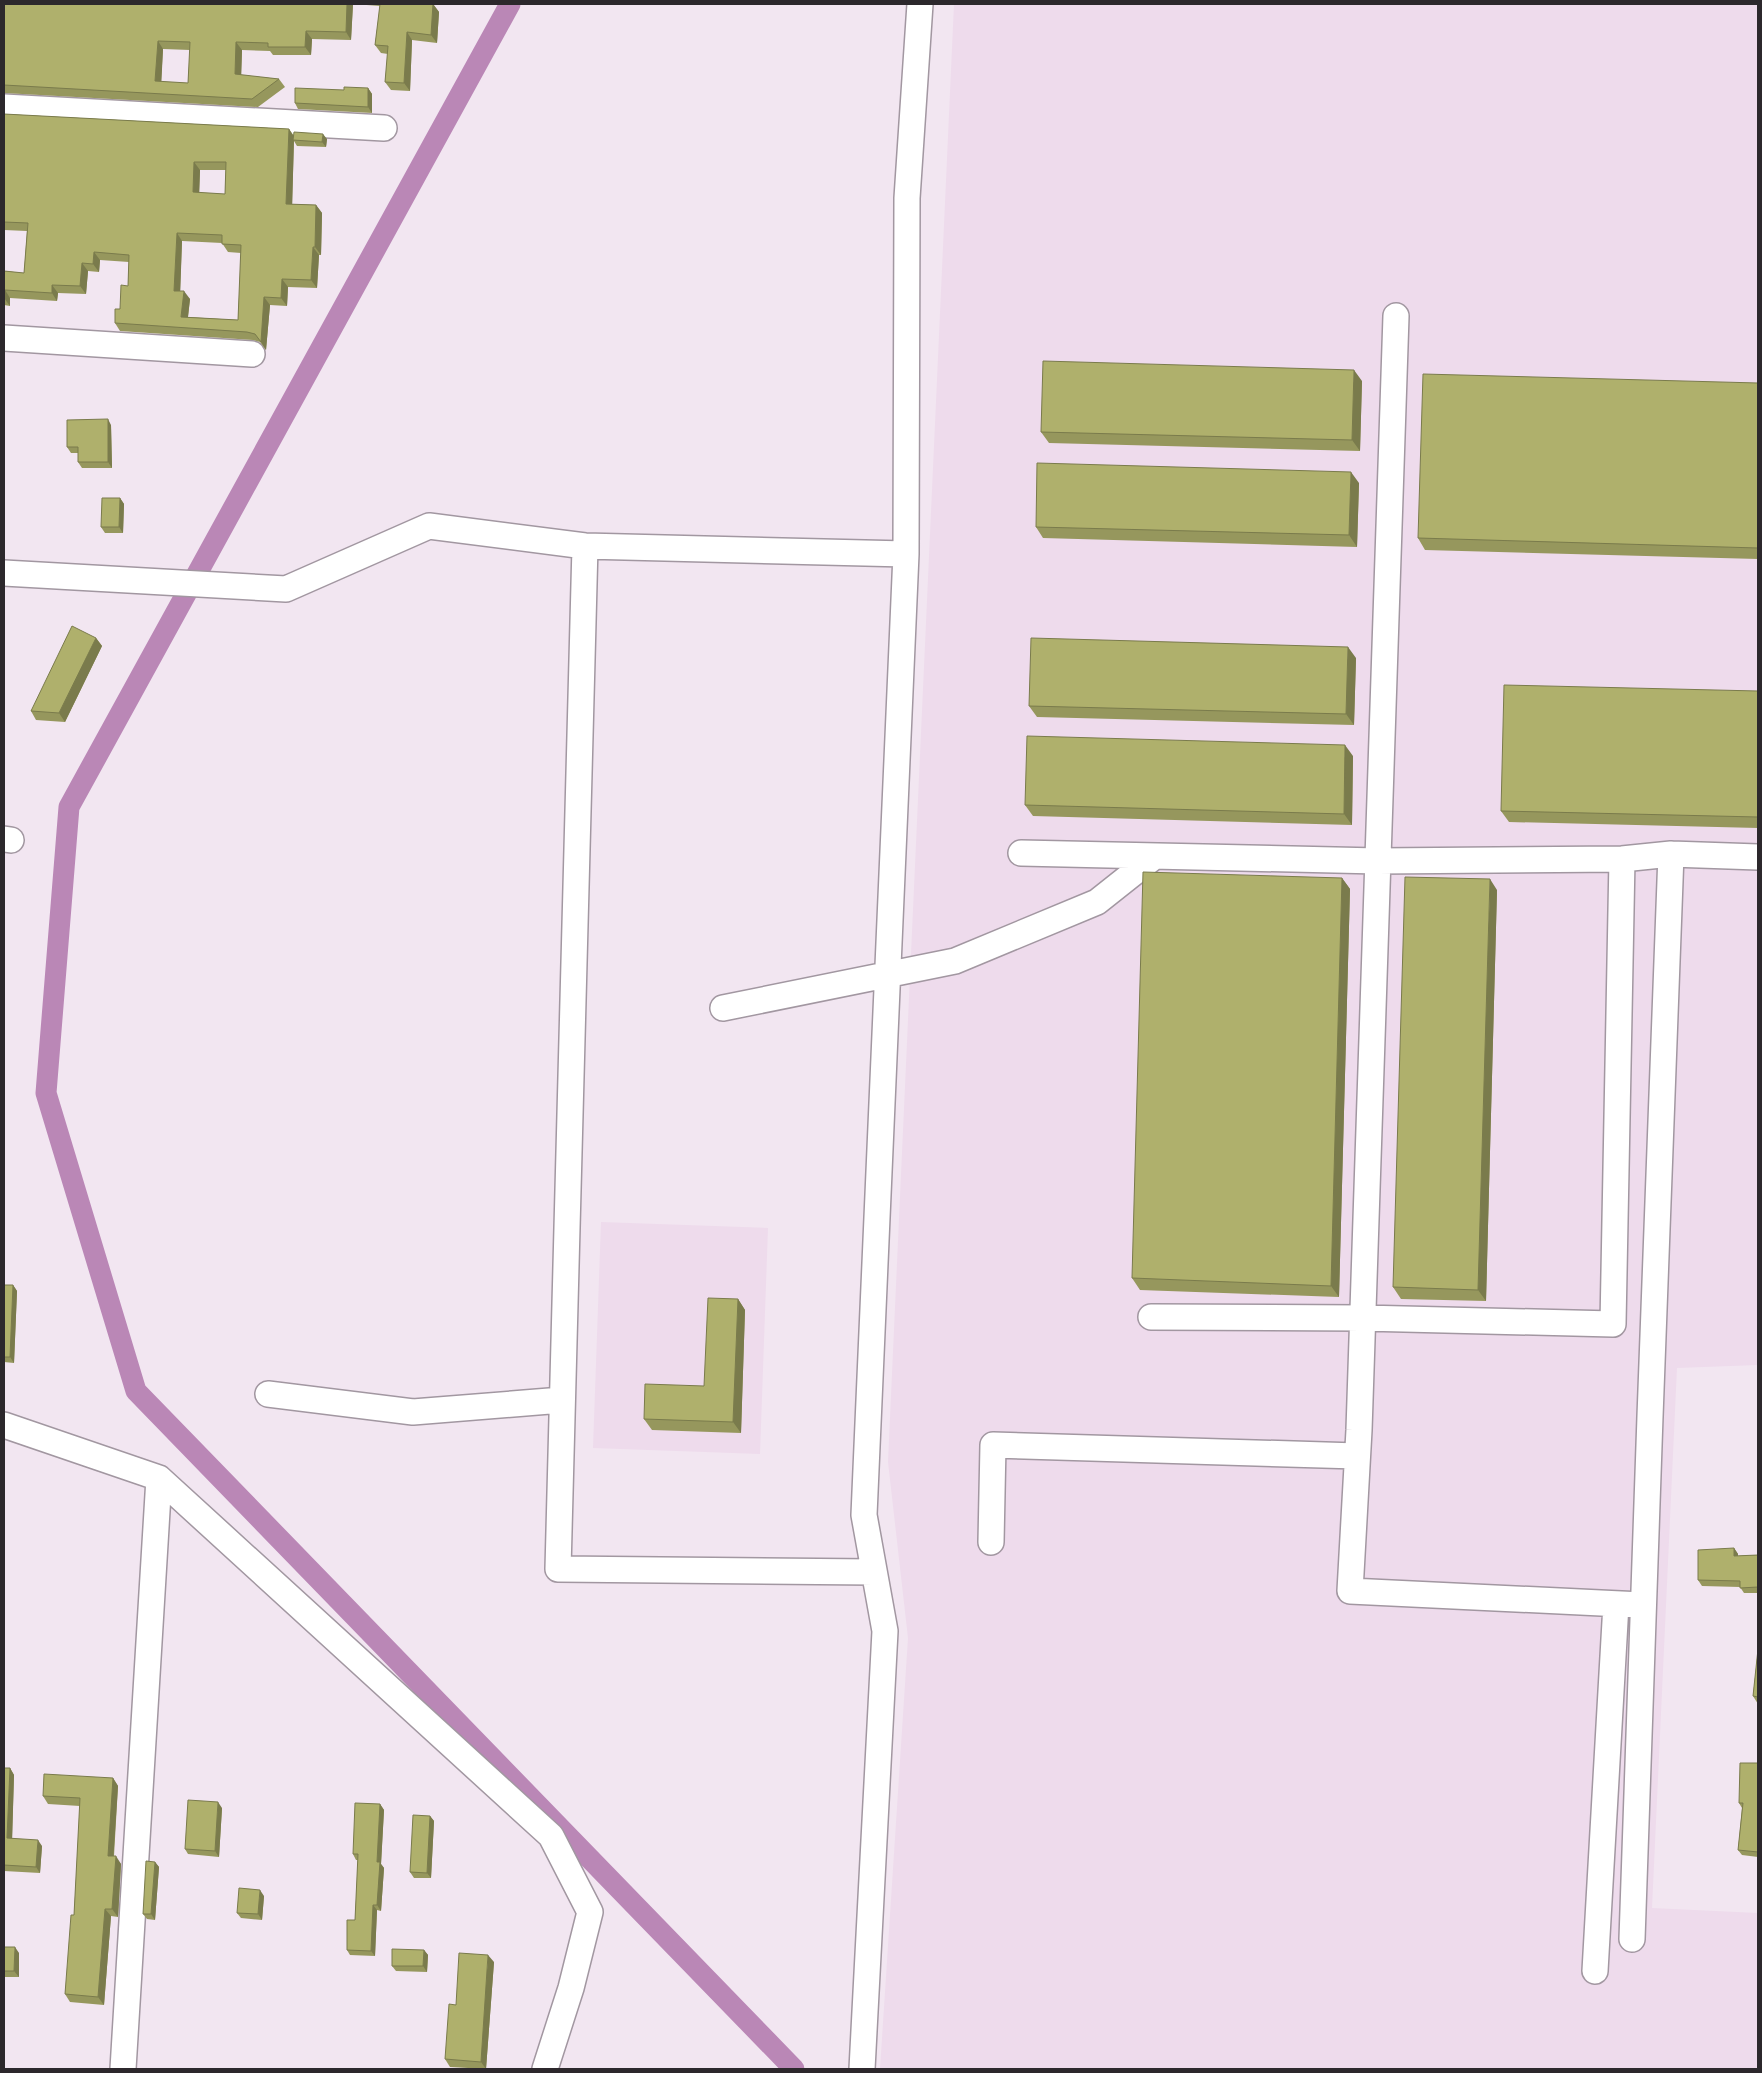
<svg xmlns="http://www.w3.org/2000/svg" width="1762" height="2073" font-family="Rubik,sans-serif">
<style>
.built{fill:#eedbec}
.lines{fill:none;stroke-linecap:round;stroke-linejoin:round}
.canal{stroke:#ba87b6;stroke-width:21}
.minor-casing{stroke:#a297a1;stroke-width:28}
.minor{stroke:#fff;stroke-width:25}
.wall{fill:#96975d;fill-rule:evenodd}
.shaded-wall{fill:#7a7b4c}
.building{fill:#afb06c;stroke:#7a7b4c;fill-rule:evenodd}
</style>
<rect width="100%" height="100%" fill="#f2e6f1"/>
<!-- built -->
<path class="built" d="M954,4H1758V1365L1677,1368L1652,1908L1758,1913V2069H880L908,1638L888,1462Z
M601,1222L768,1228L760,1454L593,1448Z"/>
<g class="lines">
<!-- canal -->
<path class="canal" d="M510,4L69,807L46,1093L136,1391L794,2069"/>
<!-- minor casing -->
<g class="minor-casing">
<path id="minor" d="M4,107L384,128
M1396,316L1359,1430L1350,1591L1642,1605
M4,338L252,354
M585,546L558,1569L874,1572
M4,573L286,589L429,526L585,546L906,554
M4,839L11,840
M1021,853L1378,861L1622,859L1671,854L1758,857
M723,1008L955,961L1097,902L1155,856
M1151,1317L1363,1318L1613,1324L1622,859
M268,1394L413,1412L562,1400
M4,1425L159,1478L551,1836L590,1912L571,1988L545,2069
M991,1542L993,1445L1357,1456
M1632,1939C1643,1577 1658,1216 1671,854
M1595,1971L1616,1604
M123,2069L159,1478
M862,2069L885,1631L864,1515L906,554L907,198L920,4"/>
</g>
<!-- minor -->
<use href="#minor" class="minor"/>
</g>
<!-- wall -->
<path class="wall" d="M4,4H433L439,12L437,43L412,40L410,91L391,90L385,82L388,54L381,53L375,45L380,6L353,4L351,40L312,39L311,55H273L270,51L242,50L241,75L279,79L285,87L258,107L4,93ZM163,49L190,50L188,83L161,82Z
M368,88L372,94V113L298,109L295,103L344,90Z
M4,114L289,129L294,136L327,139L326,147L297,146L294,141L292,204L316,205L322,213L321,255H319L317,288L288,287L287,306L270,305L266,350L260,342L253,340L120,331L115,323L128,286L129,262L100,260L99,272L88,271L86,294L58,293L57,301L10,298V306L4,305V271L24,273L27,231L4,230ZM200,170H226L225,194L199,193ZM182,241L222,243L228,252L241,253L238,320L188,317L190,299L180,291Z
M1362,381L1360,451L1049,443L1041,432Z
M1758,383V559L1425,550L1418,538Z
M111,425L112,468H82L78,462V453H71L67,447Z
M1359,483L1357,547L1043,538L1036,527Z
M120,498L124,504L123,533H105L101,527Z
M96,638L102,646L65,722L36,720L31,711Z
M1356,658L1354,725L1037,717L1029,706Z
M1758,691V828L1509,822L1501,811Z
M1353,756L1352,825L1033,816L1025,805Z
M1342,878L1350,889L1339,1297L1140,1290L1132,1278Z
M1497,890L1486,1301L1401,1299L1393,1287Z
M4,1285H13L17,1291L14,1363L4,1362Z
M738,1299L745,1310L741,1433L652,1430L644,1419L704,1386Z
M1734,1548L1738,1554V1556L1758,1555V1593H1744L1740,1587L1702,1586L1698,1580Z
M1758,1649V1704L1753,1696Z
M1758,1763V1857L1742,1855L1738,1850L1742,1808L1739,1803Z
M4,1768H10L14,1775L12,1838L42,1846L40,1873L4,1871Z
M113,1778L118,1786L114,1856L121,1864L118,1917L111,1916L104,2005L70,2002L65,1994L74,1915L80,1806L48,1804L43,1796Z
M380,1804L384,1810L381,1864L384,1868L381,1911L377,1910L375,1956L350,1955L347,1950L355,1920L358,1860H356L353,1854Z
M222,1808L219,1857L188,1854L185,1849Z
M430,1816L434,1821L431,1878H414L410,1872Z
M155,1862L159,1867L155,1920L147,1919L143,1914Z
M264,1896L262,1920L241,1918L237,1913Z
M4,1947L19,1953V1977H4Z
M424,1950L428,1955L427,1972L396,1971L392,1966Z
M494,1962L486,2069L450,2067L445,2059L456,2005Z"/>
<!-- shaded-wall -->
<path class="shaded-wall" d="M347,4H353L351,40L346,32Z
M433,4L439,12L437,43L431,35Z
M306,31L312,39L311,55L305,47Z
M407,32L412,40L410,91L404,83Z
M158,41L163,49L161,89L155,81Z
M236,42L242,50L241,82L235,74Z
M368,88L372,94V113L368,107Z
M289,129L294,137L292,212L286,204Z
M323,134L327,139L326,147L322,142Z
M194,162L200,170L199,200L193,192Z
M316,205L322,213L321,255L315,247Z
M177,233L182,241L180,299L174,291Z
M313,247L319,255L317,288L311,280Z
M94,252L100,260L99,272L93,264Z
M82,263L88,271L86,294L80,286Z
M282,279L288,287L287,306L281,298Z
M52,285L58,293L57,301L52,293Z
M5,290L10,298V306L4,298Z
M184,291L190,299L187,325L181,317Z
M264,297L270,305L266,350L261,342Z
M1354,370L1362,381L1360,451L1352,440Z
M108,419L111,425L112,468L108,462Z
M1351,472L1359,483L1357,547L1349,535Z
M120,498L124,504L123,533L119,527Z
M96,638L102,646L65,722L59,713Z
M1348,647L1356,658L1354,725L1346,714Z
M1345,745L1353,756L1352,825L1344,814Z
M1342,878L1350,889L1339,1297L1331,1286Z
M1490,879L1497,890L1486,1301L1478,1290Z
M13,1285L17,1291L14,1363L10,1357Z
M738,1299L745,1310L741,1433L733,1422Z
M1734,1548L1738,1554V1561L1734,1556Z
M10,1768L14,1775L12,1844L7,1838Z
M113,1778L118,1786L113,1863L108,1856Z
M218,1802L222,1808L219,1857L215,1851Z
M380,1804L384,1810L381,1864L384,1868L381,1911L377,1905V1862Z
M430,1816L434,1821L431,1878L427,1873Z
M38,1840L42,1846L40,1873L36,1867Z
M116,1856L121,1864L118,1917L112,1909Z
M155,1862L159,1867L155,1920L151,1914Z
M260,1890L264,1896L262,1920L258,1914Z
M373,1905L377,1910L375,1956L371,1951Z
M105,1909L111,1916L104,2005L98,1997Z
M15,1947L19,1953V1977L14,1971Z
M424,1950L428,1955L427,1972L423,1966Z
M488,1955L494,1962L486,2069L481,2062Z"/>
<!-- building -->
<path class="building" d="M4,4H347L346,32L306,31L305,47H268V43L236,42L235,74L279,79L252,99L4,85ZM158,41L190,42L188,83L155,81Z
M380,4H433L431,35L407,32L404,83L385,82L388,46L375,45Z
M344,87L368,88V107L295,103V88L344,90Z
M4,114L289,129L286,204L316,205L315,247H313L311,280L282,279L281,298L264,297L261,342L255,334L247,332L115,323V309H120L121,285L128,286L129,255L94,252L93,264L82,263L80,286L52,285V293L5,290L4,298V271L24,273L28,223L4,222ZM194,162H226L225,194L193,192ZM177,233L222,235V244L241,245L238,320L181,317L184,291H174Z
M294,132L323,134L322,142L293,140Z
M1043,361L1354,370L1352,440L1041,432Z
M1423,374L1758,383V548L1418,538Z
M108,419V462H78V447H67V420Z
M1037,463L1351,472L1349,535L1036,527Z
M102,498H120L119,527H101Z
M72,626L96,638L59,713L31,711Z
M1031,638L1348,647L1346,714L1029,706Z
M1504,685L1758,691V817L1501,811Z
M1027,736L1345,745L1344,814L1025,805Z
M1143,872L1342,878L1331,1286L1132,1278Z
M1405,877L1490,879L1478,1290L1393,1287Z
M4,1285H13L10,1357H4Z
M708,1298L738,1299L733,1422L644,1419L645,1384L704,1386Z
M1734,1548V1556L1758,1555V1587L1740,1588V1581L1698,1580V1550Z
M1758,1649V1697L1753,1696Z
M1740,1763H1758V1852L1738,1850L1743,1803H1739Z
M4,1768H10L7,1838L38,1840L36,1867L4,1865Z
M44,1774L113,1778L108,1856H116L112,1909H105L98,1997L65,1994L71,1915H74L80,1798L43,1796Z
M188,1800L218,1802L215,1851L185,1849Z
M355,1803L380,1804L377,1862H380L377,1905H373L371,1951L347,1950V1920H355L358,1854H353Z
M413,1815L430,1816L427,1873L410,1872Z
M146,1861L155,1862L151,1914H143Z
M239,1888L260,1890L258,1914L237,1913Z
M4,1947H15L14,1971H4Z
M392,1949L424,1950L423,1966H392Z
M459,1953L488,1955L481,2062L445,2059L449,2004L456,2005Z"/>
<!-- border -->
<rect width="1762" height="2073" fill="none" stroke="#2c282c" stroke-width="10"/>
</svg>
